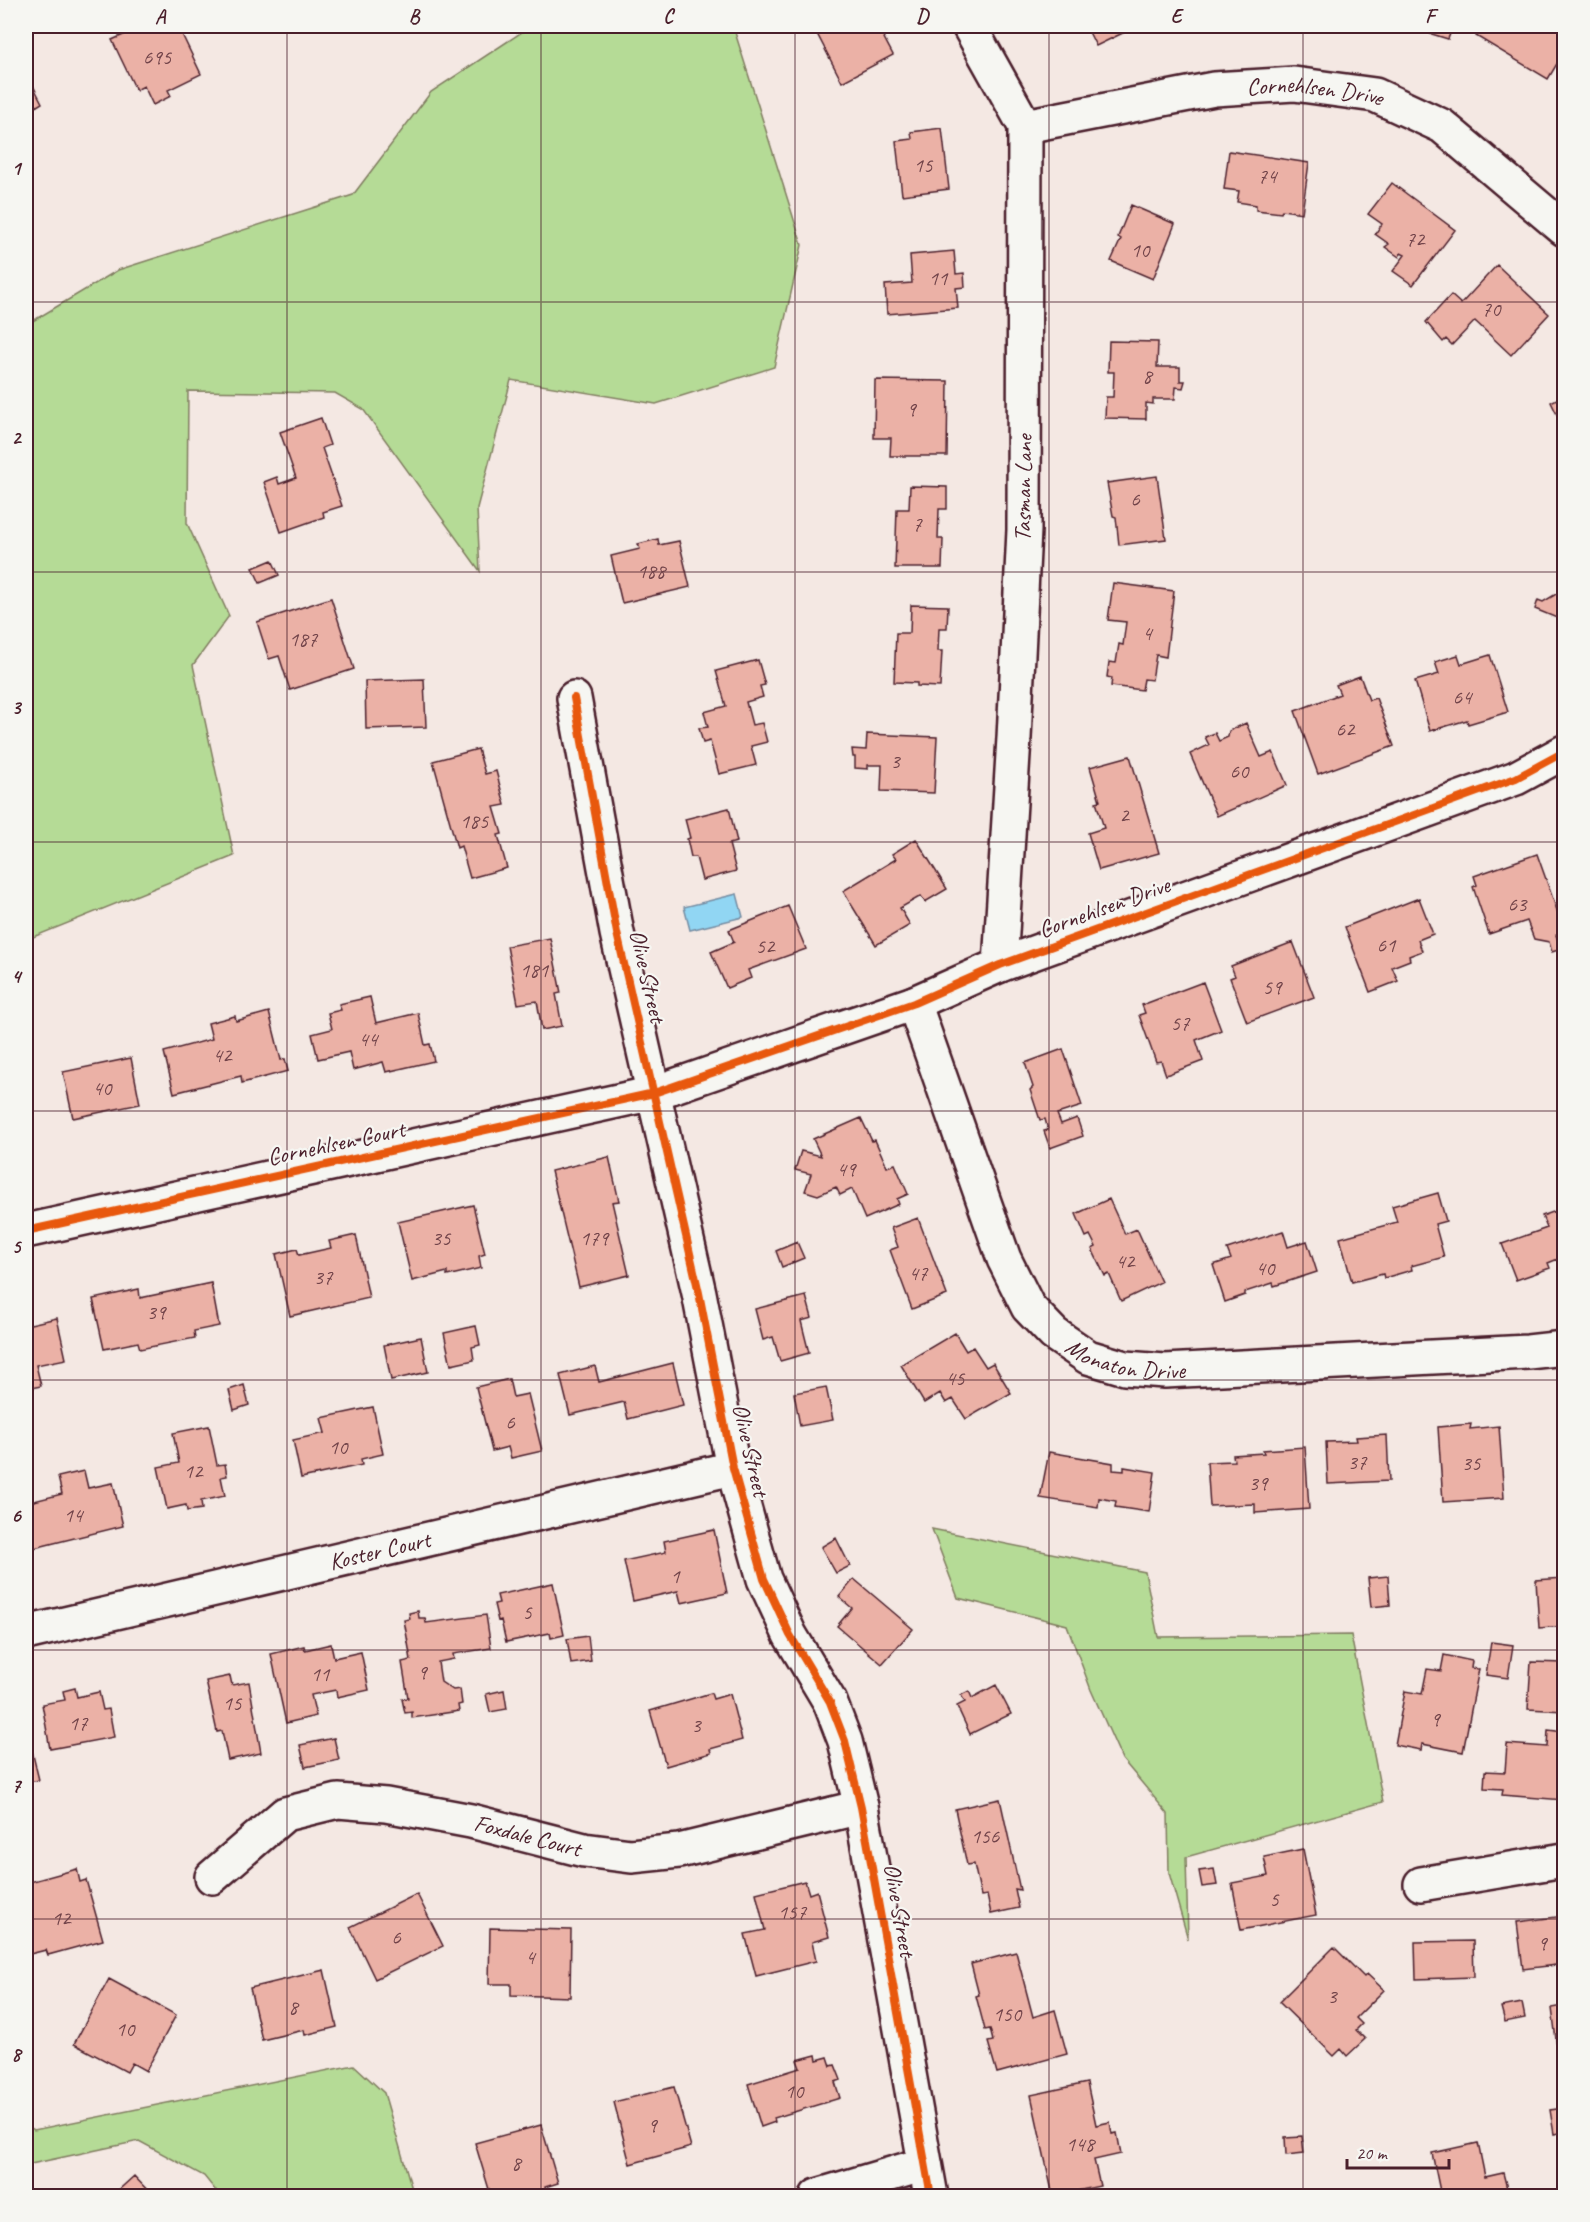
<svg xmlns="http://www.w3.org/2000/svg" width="1590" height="2222" font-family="Caveat,sans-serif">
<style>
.green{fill:#b5db96;stroke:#807d60;stroke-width:1.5}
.water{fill:#91d6f3;stroke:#758da3;stroke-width:1.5}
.building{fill:#ebb1a6;stroke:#4a1f2b;stroke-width:1.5}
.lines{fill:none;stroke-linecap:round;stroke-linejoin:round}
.street-casing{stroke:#4a1f2b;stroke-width:38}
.street{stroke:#f6f6f2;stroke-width:33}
.cycleway-casing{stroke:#f6f6f2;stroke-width:11}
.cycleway{stroke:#e8590c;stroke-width:8}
.grid{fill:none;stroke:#4a1f2b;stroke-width:1.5;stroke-opacity:0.55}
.labels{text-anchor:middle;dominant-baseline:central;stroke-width:4.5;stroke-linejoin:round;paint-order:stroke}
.number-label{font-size:21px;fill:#72444a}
.street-label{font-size:24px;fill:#4a1f2b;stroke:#f6f6f2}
.neatline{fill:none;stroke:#4a1f2b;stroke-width:2}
.grid-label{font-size:20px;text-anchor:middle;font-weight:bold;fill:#4a1f2b}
</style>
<rect width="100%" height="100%" fill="#f4e8e3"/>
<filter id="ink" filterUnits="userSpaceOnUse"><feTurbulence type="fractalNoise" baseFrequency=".0167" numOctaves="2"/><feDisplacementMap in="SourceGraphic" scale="12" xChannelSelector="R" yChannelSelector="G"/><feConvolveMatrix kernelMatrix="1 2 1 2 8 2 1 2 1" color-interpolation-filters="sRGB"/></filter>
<g filter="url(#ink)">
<!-- green -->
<path class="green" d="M531,26H733L802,245L774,367L656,404L511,380L477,508L480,571L363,409L335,393L188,391L187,523L229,616L193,665L234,856L26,940V325L118,270L353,195L431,92Z
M932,1529L1145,1572L1158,1637L1351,1635L1383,1802L1186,1857L1188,1939L1169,1873L1168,1814L1122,1759L1091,1690L1067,1625L958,1598Z
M354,2065L384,2093L414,2196H220L204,2176L139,2141L26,2165V2125L34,2130Z"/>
<!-- water -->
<path class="water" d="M737,894L743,917L690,930L684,907Z"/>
<!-- building -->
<path class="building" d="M144,26H178L201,74L168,90L171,96L153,105L144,86L136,90L112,40Z
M813,26H887L891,32L883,36L893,55L842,82Z
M1086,26H1130L1131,29L1096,46Z
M1406,26H1453L1448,39Z
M1483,26H1564V52L1548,79L1476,36Z
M26,72L42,103L26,113Z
M942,128L949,189L902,195L896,141L912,139L911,132Z
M1229,151L1309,163L1302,213L1282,210L1281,213L1256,210V205L1237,202L1239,191L1224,189Z
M1392,183L1455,230L1413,285L1393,271L1405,255L1401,253L1399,257L1385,247L1389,244L1375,234L1382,224L1368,214Z
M1131,205L1175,224L1153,279L1111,261L1121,239L1118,237Z
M954,251L956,274L964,273L965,287L956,288L958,308L887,314L885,285L912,283L910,255Z
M1497,265L1549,314L1511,355L1475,321L1452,345L1446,339L1443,342L1426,322L1451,295L1461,304Z
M1109,341L1158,342L1157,367H1180V381H1185L1183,388L1176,387L1175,399H1153V404L1146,403V419L1105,418L1106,397H1113L1114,372H1108Z
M875,380L948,381L947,456H890L891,438H874Z
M1564,395V429L1551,402Z
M321,418L330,445L322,448L342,506L323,512L324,517L281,532L264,482L277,477L279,484L296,478L280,432Z
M1157,476L1166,539L1119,545L1116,517L1113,516L1107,483Z
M910,486L947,487V509H939L938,539H943L942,568H895L897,509H909Z
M658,539L659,545L679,541L690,587L622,603L611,556L640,549L638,544Z
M272,560L279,575L260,583L253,568Z
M1564,577V621L1535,609L1538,600L1543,602L1558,593Z
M1113,583L1174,591L1166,657L1156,655L1152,680L1144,679L1142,690L1111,686L1112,678L1107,677L1109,662L1116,663L1119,644L1123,645L1126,622L1108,620Z
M331,598L354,669L290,690L279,656L269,659L257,622Z
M911,605L948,606L947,628H939L938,651H942L940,687L917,686V683L894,682L896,633H910Z
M1458,655L1461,664L1490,655L1508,712L1468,724L1467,720L1430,731L1415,681L1439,674L1435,662Z
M758,660L765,685L760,686L763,697L746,702L752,725L762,723L767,742L751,746L756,765L719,774L710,741L703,743L699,728L708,727L704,712L726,706L716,671Z
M1360,676L1369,700L1376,698L1394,746L1318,774L1295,711L1340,694L1336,685Z
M424,679L426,727L366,729L365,681Z
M1246,723L1261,757L1273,752L1287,785L1217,816L1190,754L1209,745L1205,737L1215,733L1219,741L1228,737L1229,731Z
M867,734L937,737L934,793L881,791L882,765H868V769L855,768V757H853L852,749L866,750Z
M478,749L485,774L496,771L505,805L494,807L502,834L498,835L507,868L470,878L461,846L457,848L433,761Z
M1130,756L1159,853L1099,870L1088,833L1104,828L1096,802L1100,801L1090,767Z
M729,808L737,842L729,844L736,871L702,880L696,857H691L687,839L690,838L685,819Z
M916,839L947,889L925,902L921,896L900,908L910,925L876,945L843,891L896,859L892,854Z
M1537,854L1564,930L1556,935L1561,949L1552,952L1549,942L1534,939L1527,921L1489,934L1473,887L1477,885L1474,876Z
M1419,898L1433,934L1418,940L1422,951L1409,956L1410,960L1392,967L1398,981L1370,992L1345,927Z
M788,906L806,949L748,970L751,978L727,988L711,952L734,942L729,930Z
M550,938L561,993L556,994L562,1026L542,1030L537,1001L518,1004L507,946Z
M1293,942L1314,997L1247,1022L1230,978L1235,976L1231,966Z
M1203,982L1221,1030L1196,1040L1203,1061L1166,1075L1161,1061L1156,1062L1139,1015L1145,1013L1142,1005Z
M370,997L376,1023L418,1013L425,1045L430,1044L434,1061L386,1072L383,1062L353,1070L349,1052L318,1059L312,1034L332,1029L328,1013L341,1010L339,1004Z
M269,1012L281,1060L285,1059L288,1071L242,1083L241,1076L174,1093L164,1052L212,1039L208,1023L235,1016L236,1021Z
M1063,1049L1082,1106L1057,1114L1061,1124L1077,1118L1083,1136L1050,1148L1044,1131L1048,1130L1045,1119L1040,1120L1030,1090L1033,1087L1025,1063Z
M131,1058L140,1104L73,1118L63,1072Z
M861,1118L872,1141L875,1140L887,1167L895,1164L908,1194L897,1199L899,1204L865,1219L852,1189L840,1195L836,1187L818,1195L805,1191L811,1174L795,1170L801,1151L821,1156L813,1139Z
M609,1157L619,1201L612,1202L629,1275L579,1287L551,1171Z
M1438,1193L1446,1221L1435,1224L1444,1257L1411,1266L1412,1270L1384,1278L1383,1274L1352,1282L1340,1238L1397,1222L1392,1206Z
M1109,1199L1125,1234L1137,1229L1161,1282L1121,1301L1109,1274L1105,1276L1092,1249L1096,1247L1090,1235L1086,1237L1076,1214Z
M473,1205L485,1254L479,1256L481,1268L447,1276V1272L412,1281L398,1222Z
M1564,1208V1262L1560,1264L1558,1259L1548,1263L1550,1268L1516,1280L1502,1244L1547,1228L1542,1216Z
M918,1218L947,1295L912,1309L890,1250L898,1247L891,1228Z
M1283,1231L1288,1247L1307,1241L1317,1272L1274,1286L1273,1283L1245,1292V1295L1225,1302L1213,1265L1231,1259L1227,1249Z
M356,1235L369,1298L290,1316L276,1254L297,1249L299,1255L331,1248L329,1241Z
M797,1242L804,1258L782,1267L776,1251Z
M211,1283L219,1326L194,1331L195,1338L140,1349L138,1342L104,1349L93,1299L139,1289L140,1298Z
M806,1296L812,1318L801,1321L809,1353L780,1361L773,1337L763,1340L755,1309Z
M57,1318L66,1359L36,1365L41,1386L26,1389V1325Z
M476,1326L480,1345L472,1347L474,1360L451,1365L444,1333Z
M955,1333L966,1351L973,1347L986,1367L993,1363L1011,1393L966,1419L953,1399L946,1403L940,1393L924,1403L901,1365Z
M421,1337L428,1372L391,1380L384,1345Z
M673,1363L683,1405L628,1419L624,1402L570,1415L560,1375L595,1366L599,1382Z
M509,1379L513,1397L528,1394L542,1451L511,1458L508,1447L492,1451L476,1387Z
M244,1385L249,1405L234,1410L229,1390Z
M826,1387L833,1420L800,1426L794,1393Z
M373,1407L383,1454L361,1459L362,1465L301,1478L293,1440L325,1433L321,1418Z
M1471,1424L1470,1429L1499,1426L1504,1498L1443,1502L1438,1427Z
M209,1426L217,1465L225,1464L227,1476L221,1477L225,1496L201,1501L202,1509L187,1511L186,1505L167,1509L158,1467L179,1463L173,1433Z
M1387,1435L1389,1481L1328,1484L1326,1442L1357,1441L1356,1437Z
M1305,1447L1309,1509L1255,1513V1504L1210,1506L1207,1462L1234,1461L1233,1455L1264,1453L1263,1450Z
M1049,1452L1113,1463V1470L1124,1471V1467L1155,1472L1149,1512L1115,1507L1116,1501L1099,1498L1098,1507L1040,1498Z
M84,1471L88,1488L113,1483L123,1526L26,1550V1503L62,1494L58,1477Z
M714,1530L727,1593L681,1603L678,1591L633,1601L624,1561L666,1552L664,1541Z
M836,1538L850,1566L836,1573L821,1547Z
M1388,1576L1390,1605L1371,1607L1368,1578Z
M1564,1578V1626L1539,1628L1536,1580Z
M854,1579L913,1629L882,1664L837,1626L852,1608L839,1597Z
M553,1583L564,1635L551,1638L550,1633L506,1642L501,1620L498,1621L494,1604L499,1603L497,1595Z
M418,1611L419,1618H425L426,1623L486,1615L491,1648L453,1654L454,1659L438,1662L441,1682L453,1690L460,1689L462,1704L458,1705L459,1711L412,1718V1712L405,1713L402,1699L408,1698L402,1662L411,1660L404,1620L410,1619L409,1613Z
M588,1636L591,1661L571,1664L567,1639Z
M1491,1642L1513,1645L1508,1678L1486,1675Z
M331,1644L334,1658L361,1652L369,1690L337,1697L336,1690L311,1695L316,1716L286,1723L271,1654L304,1646L305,1650Z
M1444,1655L1472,1661L1471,1668L1479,1669L1463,1752L1422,1744L1421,1750L1395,1745L1405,1691L1422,1694L1427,1669L1441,1671Z
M1531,1662L1564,1663V1711L1528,1709Z
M230,1676L232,1685L249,1682L261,1753L228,1760L222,1731L217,1732L206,1681Z
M996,1685L1011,1714L970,1734L957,1706L965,1702L961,1695L969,1691L972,1698Z
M75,1688L77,1697L99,1692L103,1710L109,1709L114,1737L50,1749L42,1704L65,1700L63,1691Z
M504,1690L507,1709L490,1712L486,1694Z
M711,1693L713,1699L730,1694L742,1740L710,1749L711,1753L666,1766L650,1711Z
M26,1726L39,1780L29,1782L31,1787L26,1789Z
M1548,1730L1564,1732V1800L1502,1795L1503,1789L1484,1788L1485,1771L1505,1772L1507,1744L1547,1747Z
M334,1738L339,1760L305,1767L300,1745Z
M1000,1799L1020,1890L1015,1889L1019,1908L991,1914L987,1895L981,1896L974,1864L967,1865L955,1809Z
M1303,1849L1316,1915L1241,1930L1232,1883L1268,1876L1264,1857Z
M77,1869L80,1882L86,1880L103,1940L48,1955L46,1950L26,1955V1883Z
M1214,1869L1217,1885L1202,1887L1199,1871Z
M805,1881L809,1894L817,1891L829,1937L812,1942L816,1961L756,1976L745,1934L765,1930L756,1893Z
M417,1894L443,1946L375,1979L350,1927Z
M1564,1916V1964L1523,1969L1517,1922Z
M490,1928L571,1930L570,1997L511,1995V1984H489Z
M1473,1941L1474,1977L1416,1979L1415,1942Z
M1334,1947L1364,1977L1367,1974L1384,1990L1356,2018L1362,2024L1356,2030L1365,2039L1347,2056L1341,2049L1334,2056L1279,2002Z
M1016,1952L1033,2017L1055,2010L1067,2054L997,2073L988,2042L993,2041L990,2029L985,2030L976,1996L979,1995L971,1964Z
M324,1970L337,2027L305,2035L304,2030L262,2040L250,1988Z
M109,1979L176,2015L146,2071L132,2063L127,2072L74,2044Z
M1522,2003L1525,2018L1505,2022L1501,2007Z
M1564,2006V2078L1561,2079L1552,2008Z
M816,2055L817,2060L828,2057L831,2066L835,2065L841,2080L835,2082L840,2098L774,2118L775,2122L761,2127L748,2084L800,2068L797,2060Z
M1087,2083L1096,2125L1110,2122L1112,2134L1117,2133L1121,2154L1094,2160L1100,2186L1053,2196L1031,2095Z
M674,2087L691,2147L630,2164L614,2102Z
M1564,2108V2132L1554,2134L1550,2110Z
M541,2125L558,2183L545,2187L546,2192L533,2196H491L475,2143Z
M1302,2136L1304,2153L1286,2155L1285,2137Z
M1478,2143L1485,2177L1503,2173L1509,2196H1441L1432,2153Z
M134,2176L153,2196H112Z"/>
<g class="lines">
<!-- street casing -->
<g class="street-casing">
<g id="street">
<path d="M969,26L1025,126L1024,530L1014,738L1000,965"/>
<path id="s1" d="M1025,126L1214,89L1294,84L1375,95L1442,126L1564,229"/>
<path d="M574,698L617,933L699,1293L733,1468L764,1579L790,1635L830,1702L845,1741L861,1807L931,2196"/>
<path id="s2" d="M914,1003L1004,1259L1028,1307L1054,1334L1088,1357L1125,1368L1165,1371L1528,1352L1564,1348"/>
<path d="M26,1231L654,1093L914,1003L1000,965L1516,778L1564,752"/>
<path id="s3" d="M26,1633L733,1468"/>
<path id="s4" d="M212,1877L285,1814L338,1801L386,1805L471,1821L584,1850L631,1856L679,1851L861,1807"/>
<path d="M1421,1884L1564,1860"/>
<path d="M817,2196L925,2164"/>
</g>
</g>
<!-- street -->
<use href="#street" class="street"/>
<!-- cycleway casing -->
<g class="cycleway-casing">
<path id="cycleway" d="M574,698L617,933L699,1293L733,1468L764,1579L790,1635L830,1702L845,1741L861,1807L931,2196
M26,1231L654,1093L914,1003L1000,965L1516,778L1564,752"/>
</g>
<!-- cycleway -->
<use href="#cycleway" class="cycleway"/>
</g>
</g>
<!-- grid -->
<path class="grid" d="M287,26V2196M541,26V2196M795,26V2196M1049,26V2196M1303,26V2196M26,302H1564M26,572H1564M26,842H1564M26,1111H1564M26,1380H1564M26,1650H1564M26,1919H1564"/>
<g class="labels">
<!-- number labels -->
<g class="number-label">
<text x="157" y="57">695</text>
<text x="923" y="165">15</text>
<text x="1267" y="176">74</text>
<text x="1415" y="239">72</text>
<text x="1140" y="250">10</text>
<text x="938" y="278">11</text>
<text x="1491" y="309">70</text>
<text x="1147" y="376">8</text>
<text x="911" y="409">9</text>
<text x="1135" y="499">6</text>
<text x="917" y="524">7</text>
<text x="651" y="571">188</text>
<text x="1147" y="633">4</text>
<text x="303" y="639">187</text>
<text x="1462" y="697">64</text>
<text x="1345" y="729">62</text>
<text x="895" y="761">3</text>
<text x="1239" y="771">60</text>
<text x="1124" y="815">2</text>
<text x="474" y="821">185</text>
<text x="1517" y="904">63</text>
<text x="1386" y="945">61</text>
<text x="765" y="946">52</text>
<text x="534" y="970">181</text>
<text x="1272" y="987">59</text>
<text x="1180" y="1023">57</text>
<text x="368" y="1039">44</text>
<text x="222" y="1055">42</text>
<text x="102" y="1088">40</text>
<text x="846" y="1169">49</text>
<text x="441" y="1238">35</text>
<text x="594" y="1238">179</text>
<text x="1125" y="1261">42</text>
<text x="1265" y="1268">40</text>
<text x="918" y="1273">47</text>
<text x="323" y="1277">37</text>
<text x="156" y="1312">39</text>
<text x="955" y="1378">45</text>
<text x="510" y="1422">6</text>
<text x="338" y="1447">10</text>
<text x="1357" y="1462">37</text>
<text x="1471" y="1463">35</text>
<text x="193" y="1471">12</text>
<text x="1258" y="1483">39</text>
<text x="73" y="1515">14</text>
<text x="675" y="1576">1</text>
<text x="527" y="1612">5</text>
<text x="422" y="1672">9</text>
<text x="320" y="1674">11</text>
<text x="232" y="1703">15</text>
<text x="1435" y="1719">9</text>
<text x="78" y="1723">17</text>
<text x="696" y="1725">3</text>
<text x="985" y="1836">156</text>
<text x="1274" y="1899">5</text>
<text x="792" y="1912">157</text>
<text x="61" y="1918">12</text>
<text x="396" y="1937">6</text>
<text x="1542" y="1943">9</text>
<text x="530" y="1957">4</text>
<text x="1332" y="1996">3</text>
<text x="293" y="2007">8</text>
<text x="1007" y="2014">150</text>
<text x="125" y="2029">10</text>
<text x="794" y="2091">10</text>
<text x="652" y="2125">9</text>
<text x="1080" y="2144">148</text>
<text x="516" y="2163">8</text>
</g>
<!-- street labels -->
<g class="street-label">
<text stroke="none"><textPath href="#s1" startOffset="294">Cornehlsen Drive</textPath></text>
<text transform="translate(1023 488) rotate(-89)">Tasman Lane</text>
<text transform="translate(1104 907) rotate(-20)">Cornehlsen Drive</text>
<text transform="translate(648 976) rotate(77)">Olive Street</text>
<text transform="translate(336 1143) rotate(-12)">Cornehlsen Court</text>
<text stroke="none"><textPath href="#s2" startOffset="441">Monaton Drive</textPath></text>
<text transform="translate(751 1450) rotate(77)">Olive Street</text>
<text stroke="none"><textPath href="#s3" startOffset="363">Koster Court</textPath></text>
<text stroke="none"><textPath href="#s4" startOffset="344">Foxdale Court</textPath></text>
<text transform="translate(900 1910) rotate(80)">Olive Street</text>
</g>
</g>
<!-- margin -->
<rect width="1590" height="2222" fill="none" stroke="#f6f6f2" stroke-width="66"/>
<!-- scale -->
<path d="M1347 2159v9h102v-9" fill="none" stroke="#4a1f2b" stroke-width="3"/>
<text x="1356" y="2159" font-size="18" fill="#4a1f2b" stroke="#f6f6f2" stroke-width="4.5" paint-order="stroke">20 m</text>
<rect x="33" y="33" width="1524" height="2156" class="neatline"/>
<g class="grid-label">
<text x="160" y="23">A</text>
<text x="414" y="23">B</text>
<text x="668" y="23">C</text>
<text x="922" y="23">D</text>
<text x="1176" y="23">E</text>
<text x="1430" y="23">F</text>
<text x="16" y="175">1</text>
<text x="16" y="444">2</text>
<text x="16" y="714">3</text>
<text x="16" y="983">4</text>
<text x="16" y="1253">5</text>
<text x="16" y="1522">6</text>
<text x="16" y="1792">7</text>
<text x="16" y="2061">8</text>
</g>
</svg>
